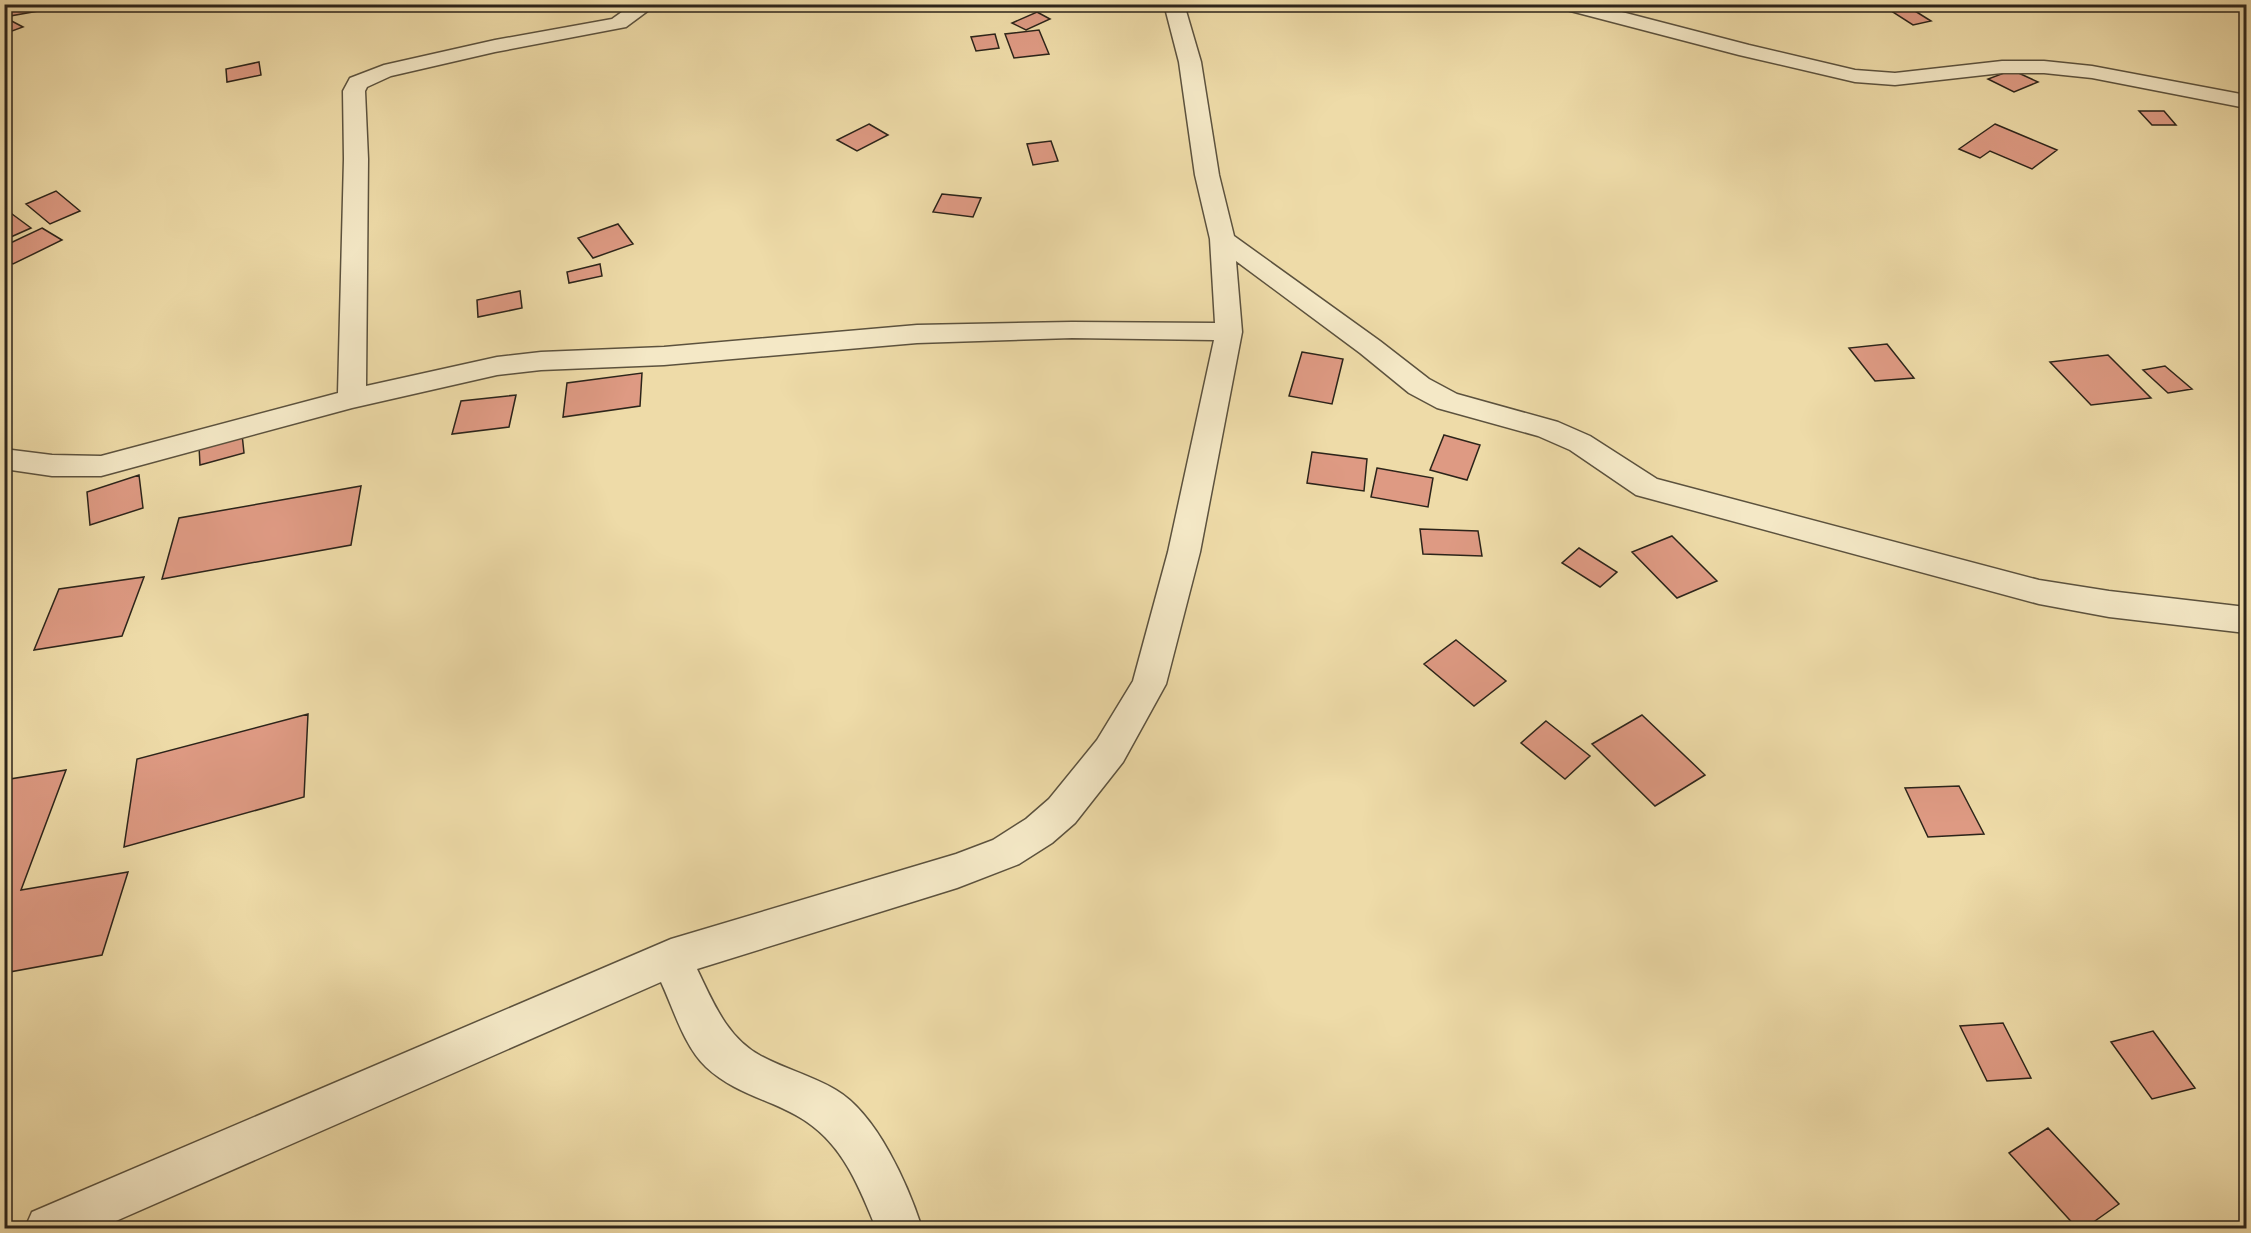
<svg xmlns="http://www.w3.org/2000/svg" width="2251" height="1233" font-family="Cardo,serif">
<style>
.building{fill:#de9a83;stroke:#2c241a;stroke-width:1.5}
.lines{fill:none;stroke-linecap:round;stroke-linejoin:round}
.street-casing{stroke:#5c523e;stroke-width:3}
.street{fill:#f4e8c6;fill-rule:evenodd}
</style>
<rect width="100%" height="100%" fill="#eedba8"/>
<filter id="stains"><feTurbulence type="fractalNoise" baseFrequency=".00333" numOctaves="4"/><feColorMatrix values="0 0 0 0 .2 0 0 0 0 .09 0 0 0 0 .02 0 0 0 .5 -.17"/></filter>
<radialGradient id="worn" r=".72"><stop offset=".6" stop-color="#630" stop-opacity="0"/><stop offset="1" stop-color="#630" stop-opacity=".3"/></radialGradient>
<!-- building -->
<path class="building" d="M11,4H39L38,11L10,16Z
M1907,6L1931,21L1913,25L1888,9Z
M1037,12L1050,19L1026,30L1012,23Z
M4,18H6L23,27L4,34Z
M1039,30L1049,54L1014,58L1005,34Z
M995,34L999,48L976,51L971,37Z
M259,62L261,75L227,82L226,69Z
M2012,70L2038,82L2014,92L1988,79Z
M2139,111H2164L2176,125H2152Z
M869,124L888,135L857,151L837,140Z
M1995,124L2057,150L2032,169L1990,151L1980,158L1959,149Z
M1051,141L1058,161L1033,165L1027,144Z
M56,191L80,211L50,224L26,204Z
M942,194L981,198L973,217L933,212Z
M8,211L31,228L4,240V213Z
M618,224L633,244L593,258L578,238Z
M42,228L62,240L13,264L4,258V246Z
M600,264L602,276L569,283L567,272Z
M520,291L522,308L478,317L477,300Z
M1887,344L1914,378L1875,381L1849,348Z
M1302,352L1343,359L1332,404L1289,396Z
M2108,355L2151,398L2091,405L2050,362Z
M2165,366L2192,389L2168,393L2143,370Z
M642,373L640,406L563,417L567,383Z
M516,395L509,427L452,434L461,401Z
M242,434L244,453L200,465L199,446Z
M1444,435L1480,445L1467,480L1430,470Z
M1312,452L1367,459L1364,491L1307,483Z
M1377,468L1433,478L1428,507L1371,497Z
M139,475L143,508L90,525L87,492Z
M361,486L351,545L162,579L179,518Z
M1420,529L1478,531L1482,556L1423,554Z
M1672,536L1717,581L1677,598L1632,552Z
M1579,548L1617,572L1600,587L1562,563Z
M144,577L122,636L34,650L59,589Z
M1456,640L1506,681L1474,706L1424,664Z
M308,714L304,797L124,847L137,759Z
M1642,715L1705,775L1655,806L1592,744Z
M1546,721L1590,756L1565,779L1521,743Z
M66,770L21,890L128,872L102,955L4,973V780Z
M1959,786L1984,834L1928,837L1905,788Z
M2003,1023L2031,1078L1987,1081L1960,1026Z
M2153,1031L2195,1088L2152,1099L2111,1042Z
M2048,1128L2119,1204L2085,1228H2077L2009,1153Z"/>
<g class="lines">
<!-- street casing -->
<g class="street-casing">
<path id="street" d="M633,4H657L626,27L495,52L391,76L367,87L365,91L368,159L366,386L497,357L541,352L664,347L917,325L1072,322L1215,323L1210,239L1195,175L1179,62L1164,4H1184L1201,62L1219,175L1234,236L1380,341L1429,379L1457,394L1558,422L1590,436L1657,479L2039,580L2109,591L2246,607V633L2109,617L2039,604L1636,495L1570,450L1538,436L1437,408L1409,393L1360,353L1236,261L1242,332L1200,552L1166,684L1123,762L1075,823L1052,843L1019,864L957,888L697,969C713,1002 727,1038 761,1056C785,1069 813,1076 836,1090C877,1114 908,1185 922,1228H876C860,1189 844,1147 807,1122C775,1100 737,1096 706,1067C684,1046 674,1010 661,982L100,1228H25L32,1212L671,939L956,854L993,840L1026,819L1049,799L1097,740L1133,681L1168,552L1214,340L1072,338L917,343L664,365L541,370L497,375L352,408L101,476H52L4,469V449L52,455L101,456L338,393L344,159L343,91L350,78L384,65L495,40L612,19Z
M1556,4H1591L1749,45L1855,70L1895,73L2002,61H2044L2092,66L2246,95V108L2092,78L2044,73H2002L1895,85L1855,82L1739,55L1559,8Z"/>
</g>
<!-- street -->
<use href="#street" class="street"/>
</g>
<!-- margin -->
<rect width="2251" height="1233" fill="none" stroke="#eedba8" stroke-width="24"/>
<rect x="6" y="6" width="2239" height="1221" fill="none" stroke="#2c241a" stroke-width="3"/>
<rect x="12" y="12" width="2227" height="1209" fill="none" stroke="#2c241a" stroke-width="1.5"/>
<rect width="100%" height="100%" filter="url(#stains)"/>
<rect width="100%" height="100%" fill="url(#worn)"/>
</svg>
